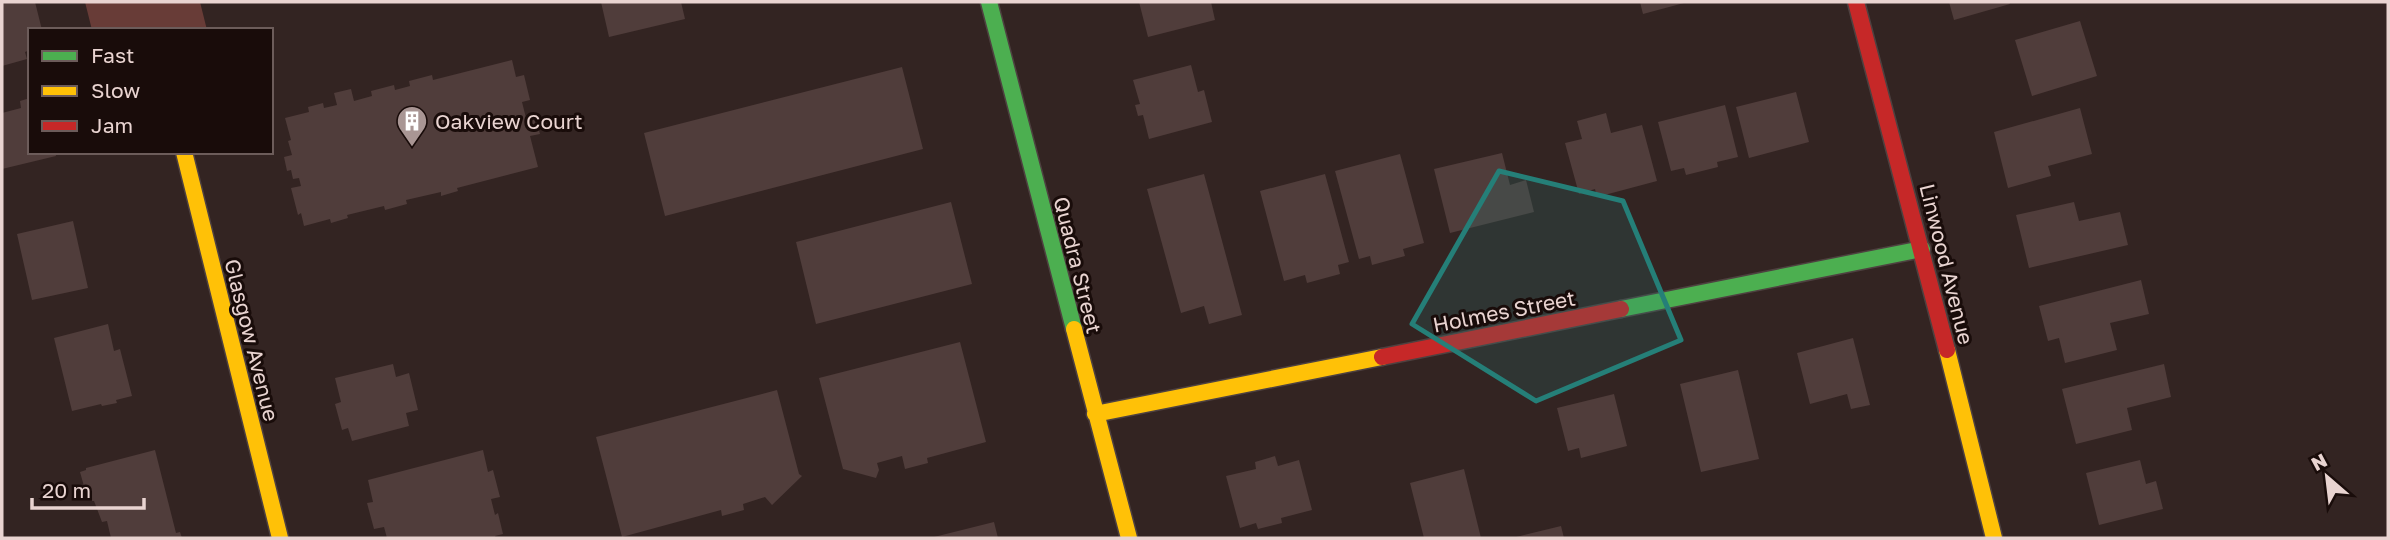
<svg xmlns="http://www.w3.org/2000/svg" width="2390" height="540" font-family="'Golos Text',sans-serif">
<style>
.green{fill:#683c37}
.building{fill:#503d3b}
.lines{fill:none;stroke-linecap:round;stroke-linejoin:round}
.fast-casing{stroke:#4e4140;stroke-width:19}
.slow-casing{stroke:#4e4140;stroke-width:19}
.jam-casing{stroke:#4e4140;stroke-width:19}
.fast{stroke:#4caf50;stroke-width:16}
.slow{stroke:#ffc107;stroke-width:16}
.jam{stroke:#c62828;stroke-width:16}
.marked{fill:#257f78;fill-opacity:0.2;stroke:#257f78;stroke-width:5;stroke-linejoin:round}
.labels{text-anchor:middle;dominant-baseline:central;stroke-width:6;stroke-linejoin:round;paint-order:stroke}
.poi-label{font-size:21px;fill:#e9d4d1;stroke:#190c0a;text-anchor:start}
.street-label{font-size:21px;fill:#e9d4d1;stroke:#190c0a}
</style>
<rect width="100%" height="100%" fill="#332422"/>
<!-- green -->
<path class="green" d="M85,2H200L207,30H92Z"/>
<!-- building -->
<path class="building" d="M2,2H35L42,30H30V50L25,52L27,59L2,66Z
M601,2H681L685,19L609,37Z
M1139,2H1211L1215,20L1148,37Z
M1640,2H1684V3L1643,14Z
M1949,2H2009L2010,4L1954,20Z
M2080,21L2097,76L2032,96L2015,40Z
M512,60L516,77L524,75L530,100L522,102L526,118L535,116L540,134L530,136L538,167L457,188L458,191L441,196V192L406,200L407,204L385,210L384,206L347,215L348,218L331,223L330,219L304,226L301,213L298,215L291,188L301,186L299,178L293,179L291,170L287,171L284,157L292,155L288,141L291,140L285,118L309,112L308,107L323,103L324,108L337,105L334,93L351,89L354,101L372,96L371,91L394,85L395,90L410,86L409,81L432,75L433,80Z
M1191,65L1198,92L1204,90L1212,122L1149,139L1143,115L1138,116L1135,105L1140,104L1133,80Z
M902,67L923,149L665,216L644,133Z
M1796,92L1809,142L1749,158L1736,107Z
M30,98V152H55L56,156L2,169V113L21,108L20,101Z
M1725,105L1738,157L1717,162L1718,167L1686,175L1684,168L1671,171L1658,122Z
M2080,108L2092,154L2048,166L2051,176L2008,188L1994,132Z
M1606,113L1611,133L1642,125L1657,181L1597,197L1595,189L1579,194L1565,143L1582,139L1577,121Z
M1502,153L1510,185L1526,180L1534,212L1450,233L1434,169Z
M1400,154L1424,243L1403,249L1405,256L1372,265L1370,256L1359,259L1335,171Z
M1204,174L1242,315L1209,324L1204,306L1181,313L1147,189Z
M1325,174L1349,262L1338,265L1340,274L1307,283L1305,275L1284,281L1260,191Z
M951,202L972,284L816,324L796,242Z
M2074,202L2079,221L2120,212L2128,245L2029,268L2016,215Z
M73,221L88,288L32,300L17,234Z
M2141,280L2149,314L2110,323L2117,350L2065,363L2059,338L2048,341L2039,306Z
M108,324L114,351L120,349L132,396L116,400L117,403L102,406L101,404L72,411L54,338Z
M1853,338L1870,405L1851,409L1847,394L1810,404L1797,353Z
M960,342L986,442L927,458L928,463L905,469L902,456L877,463L879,470L876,478L843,469L819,378Z
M393,364L396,377L409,373L418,410L406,413L409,426L352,441L348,428L342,430L335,404L341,402L335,378Z
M2164,364L2171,397L2127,408L2132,430L2076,444L2062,389Z
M1738,370L1759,459L1701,472L1680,384Z
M777,390L799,474L802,476L772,505L765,497L743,504L744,510L722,516L721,510L622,537L596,437Z
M1614,394L1627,446L1581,458L1579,448L1568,451L1557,408Z
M155,450L176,533L180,532L182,538H111L107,521L102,522L94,501H92L90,496L87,497L80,472L86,470V468Z
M483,450L488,472L493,470L500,497L491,499L495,515L498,513L503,534L495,536L496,538H387L384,527L374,529L367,503L373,502L368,480Z
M1275,456L1278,466L1299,460L1312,510L1281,518L1282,523L1258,529L1256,523L1240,528L1226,476L1256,469L1255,462Z
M2140,460L2146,484L2156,481L2163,509L2099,525L2086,473Z
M1464,469L1481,538H1424L1410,483Z
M994,522L998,538H934V537Z
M1561,526L1564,538H1516V537Z"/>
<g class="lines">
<!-- fast casing -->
<g class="fast-casing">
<path id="fast" d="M989,2L1074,329
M1621,309L1922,249"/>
</g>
<!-- slow casing -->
<g class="slow-casing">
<path id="slow" d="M184,152L280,538
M1074,329L1129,538
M1947,350L1994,538
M1095,414L1382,357"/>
</g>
<!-- jam casing -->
<g class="jam-casing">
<path id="jam" d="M1856,2L1947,350
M1382,357L1621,309"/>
</g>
<!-- fast -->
<use href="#fast" class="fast"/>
<!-- slow -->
<use href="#slow" class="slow"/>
<!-- jam -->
<use href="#jam" class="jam"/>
</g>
<!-- marked area -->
<path class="marked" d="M1499,171L1623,201L1681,340L1536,401L1412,324Z"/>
<!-- icons -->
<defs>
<g id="building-pin" transform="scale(1.575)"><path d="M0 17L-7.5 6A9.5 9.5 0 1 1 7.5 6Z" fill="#a99694" stroke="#190c0a"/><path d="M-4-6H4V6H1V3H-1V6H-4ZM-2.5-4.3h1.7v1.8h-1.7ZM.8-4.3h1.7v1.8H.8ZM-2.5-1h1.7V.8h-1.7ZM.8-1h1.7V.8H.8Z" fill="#fff"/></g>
</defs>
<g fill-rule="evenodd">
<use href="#building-pin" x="412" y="121"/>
</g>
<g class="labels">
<!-- poi labels -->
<g class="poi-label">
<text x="435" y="121">Oakview Court</text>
</g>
<!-- street labels -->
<g class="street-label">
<text transform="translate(1947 264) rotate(76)">Linwood Avenue</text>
<text transform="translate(1078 265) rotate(76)">Quadra Street</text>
<text transform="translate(1504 311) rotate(-11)">Holmes Street</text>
<text transform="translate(252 340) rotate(76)">Glasgow Avenue</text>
</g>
</g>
<!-- border -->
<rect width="2390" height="540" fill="none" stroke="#e9d4d1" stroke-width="7"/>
<!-- legend -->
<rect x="28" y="28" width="245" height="126" fill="#190c0a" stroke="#6c5c5a" stroke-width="2"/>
<rect x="42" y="51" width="35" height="10" fill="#4caf50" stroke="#6c5c5a" stroke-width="2"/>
<text x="91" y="63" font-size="21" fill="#e9d4d1">Fast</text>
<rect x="42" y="86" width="35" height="10" fill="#ffc107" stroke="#6c5c5a" stroke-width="2"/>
<text x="91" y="98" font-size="21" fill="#e9d4d1">Slow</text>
<rect x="42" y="121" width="35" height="10" fill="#c62828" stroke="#6c5c5a" stroke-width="2"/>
<text x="91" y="133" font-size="21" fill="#e9d4d1">Jam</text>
<!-- north arrow -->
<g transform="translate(2327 477) rotate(332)" stroke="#190c0a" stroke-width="5" paint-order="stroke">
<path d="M0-5L12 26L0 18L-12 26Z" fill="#e9d4d1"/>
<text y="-10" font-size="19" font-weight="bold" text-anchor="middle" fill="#e9d4d1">N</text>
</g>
<!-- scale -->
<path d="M32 498v10h112v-10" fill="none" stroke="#e9d4d1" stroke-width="3.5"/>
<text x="42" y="498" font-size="21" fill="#e9d4d1" stroke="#190c0a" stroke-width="5" paint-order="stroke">20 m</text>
</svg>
